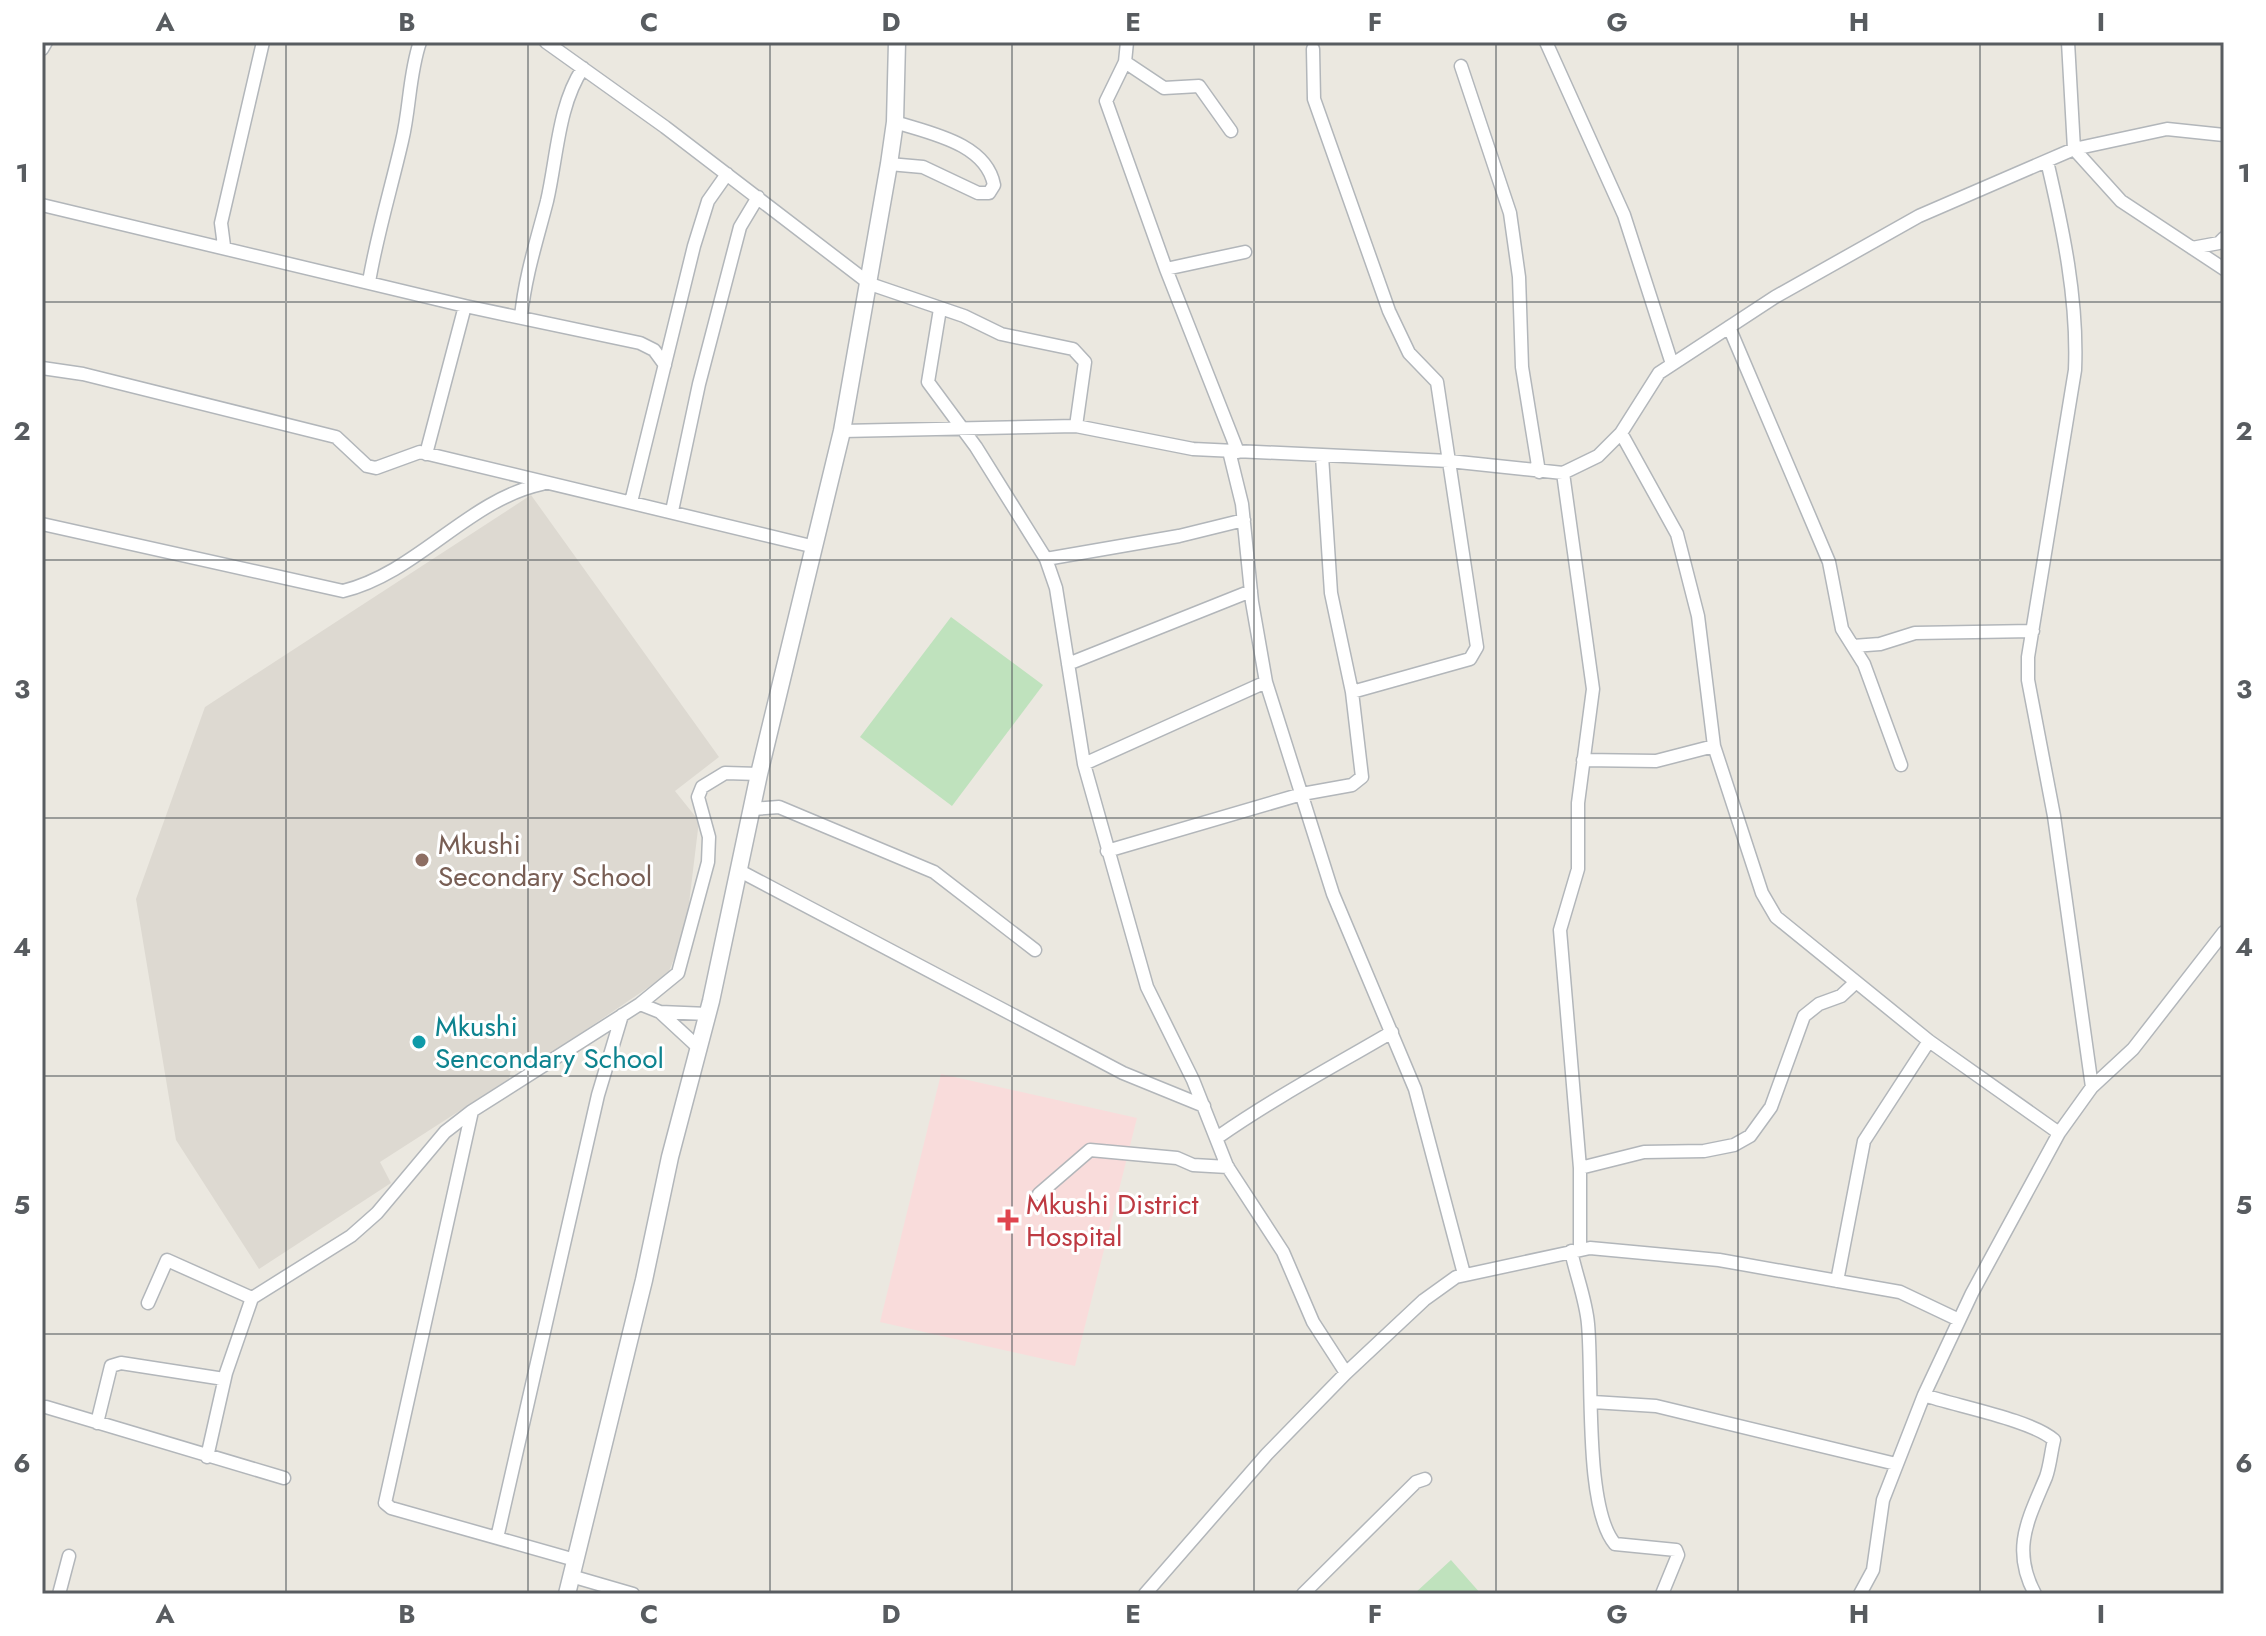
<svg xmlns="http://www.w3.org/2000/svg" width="2266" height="1636" font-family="Jost,sans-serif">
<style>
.education{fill:#ddd9d1}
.medical{fill:#f9dcdb}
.green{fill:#bfe2bd}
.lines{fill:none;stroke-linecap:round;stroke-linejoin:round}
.minor-casing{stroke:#b2b6ba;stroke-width:15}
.tertiary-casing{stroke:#b2b6ba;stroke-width:19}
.minor{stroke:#fff;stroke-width:12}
.tertiary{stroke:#fff;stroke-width:16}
.grid{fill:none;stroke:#585c60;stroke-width:2;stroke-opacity:0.55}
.education-dot{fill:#8d6e63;stroke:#fff;stroke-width:3}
.culture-dot{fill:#0f9aa8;stroke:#fff;stroke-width:3}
.health-dot{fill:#e0444e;stroke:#fff;stroke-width:3}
.labels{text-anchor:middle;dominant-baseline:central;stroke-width:6;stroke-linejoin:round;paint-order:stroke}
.education-label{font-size:28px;fill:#785e54;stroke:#fff;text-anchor:start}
.culture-label{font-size:28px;fill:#0d838f;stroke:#fff;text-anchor:start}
.health-label{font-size:28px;fill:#be3a42;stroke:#fff;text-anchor:start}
.neatline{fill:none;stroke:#585c60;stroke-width:3}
.grid-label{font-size:26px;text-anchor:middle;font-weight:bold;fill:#585c60}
</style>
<rect width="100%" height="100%" fill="#ebe8e0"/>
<!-- education -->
<path class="education" d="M531,495L719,757L675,791L699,821L686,928L668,974L531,1067L518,1058L513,1060L509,1079L380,1162L391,1183L259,1269L176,1140L136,899L205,707Z"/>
<!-- medical -->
<path class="medical" d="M941,1074L1137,1118L1075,1366L880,1322Z"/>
<!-- green -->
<path class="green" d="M951,617L1043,685L952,806L860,737Z
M1451,1560L1481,1594H1414Z"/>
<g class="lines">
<!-- minor casing -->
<g class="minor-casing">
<path id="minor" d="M546,42L665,127L870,284L964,316L1001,334L1073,349L1085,362L1076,426
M1127,42L1125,62L1106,101L1166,269L1238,452
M1546,42L1624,215L1672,364
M2068,42L2074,149L2121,201L2224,269
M42,49L46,42
M1313,49L1314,99L1389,311L1409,353L1437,382L1477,647L1470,659L1352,692
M1125,62L1164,88L1199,86L1231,131
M1461,66L1510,213L1519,277L1522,367L1539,472
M2047,161C2063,229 2078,300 2075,370L2028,657V680L2054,816L2092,1087
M889,164L923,167L978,193H989L994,185C986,143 929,133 895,122
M42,205L465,306L640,343L654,350L665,365
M224,246L221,223L263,42
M2192,248L2219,243L2224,238
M1166,269L1245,252
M369,282C377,234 391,189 402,141C410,108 409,74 420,42
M940,309L928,382L976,447L1046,559L1056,588L1084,764L1147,987L1193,1080L1227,1166L1283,1252L1313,1322L1346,1373
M521,317C525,276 537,240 547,201C557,158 558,105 583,68
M1729,327L1829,562L1842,629L1864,664L1901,765
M42,368L83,374L336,437L367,466L376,468L420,452L815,547
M842,431L1076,426L1193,449L1449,461L1563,473L1598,456L1621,433L1659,373L1775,297L1919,216L2074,149L2167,129L2224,135
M1621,433L1677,534L1698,616L1714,746L1762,893L1776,917L1929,1041L2059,1133
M1229,451L1242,504L1252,602L1266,682L1333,894L1415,1089L1464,1274
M426,454L465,306
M1563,473L1593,689L1578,803V869L1560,930L1580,1168V1250
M631,502L694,246L708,201L727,174
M672,511L699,384L740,227L758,197
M42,524L343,591C417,573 468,500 542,484
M1046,559L1179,536L1244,520
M1853,646L1880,644L1915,633L2033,631
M1068,664L1251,591
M1583,760L1656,761L1714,746
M1084,764L1266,682
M752,809L779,807L934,872L1035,950
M1107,851L1302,794L1352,785L1362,777L1352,692L1331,593L1322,456
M738,870L1123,1073L1204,1106
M640,1004L660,1012L700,1049
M660,1012L708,1014
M472,1111L385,1503L391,1508L575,1560
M1218,1137C1274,1098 1334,1066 1392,1032
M1580,1168L1644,1152L1704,1151L1734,1145L1750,1136L1771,1107L1804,1016L1819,1004L1841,996L1856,982
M1039,1194L1090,1150L1177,1158L1193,1165L1228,1167
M1571,1251C1576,1275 1586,1300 1588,1324C1593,1376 1584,1508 1615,1544L1676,1550L1678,1555L1662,1594
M1837,1281L1864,1141L1929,1041
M148,1303L167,1260L252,1298
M1924,1395C1956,1406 2032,1420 2054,1440C2051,1452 2050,1466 2046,1477C2028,1520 2011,1549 2035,1594
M1593,1402L1656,1406L1896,1464
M46,1407L284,1478
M97,1423L111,1366L121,1363L224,1379
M207,1457L226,1373L252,1298L351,1236L377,1213L445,1132L472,1111L640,1004L678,973L708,862L709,837L698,797L702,787L725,773L759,774
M497,1538L598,1095L622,1015
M571,1576L633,1594
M59,1594L69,1556
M1145,1594L1267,1454L1346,1373L1424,1300L1456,1277L1590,1248L1719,1260L1900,1292L1959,1320
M1303,1594L1416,1482L1425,1479
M1860,1594L1873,1570L1883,1500L1924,1395L1972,1293L2059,1133L2092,1087L2133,1049L2224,932"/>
</g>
<!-- tertiary casing -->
<g class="tertiary-casing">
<path id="tertiary" d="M567,1594L644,1280L670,1157L711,1001L759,774L842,431L889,164L895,122L897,42"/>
</g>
<!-- minor -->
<use href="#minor" class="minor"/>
<!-- tertiary -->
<use href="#tertiary" class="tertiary"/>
</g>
<!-- grid -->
<path class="grid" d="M286,42V1594M528,42V1594M770,42V1594M1012,42V1594M1254,42V1594M1496,42V1594M1738,42V1594M1980,42V1594M42,302H2224M42,560H2224M42,818H2224M42,1076H2224M42,1334H2224"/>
<!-- markers -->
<circle class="education-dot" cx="422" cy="860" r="8"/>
<circle class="culture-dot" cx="419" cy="1042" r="8"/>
<path class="health-dot" d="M1004 1208h8v8h8v8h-8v8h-8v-8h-8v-8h8z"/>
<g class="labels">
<!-- education labels -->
<g class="education-label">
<text x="438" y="844">Mkushi<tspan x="438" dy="32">Secondary School</tspan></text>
</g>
<!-- culture labels -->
<g class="culture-label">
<text x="435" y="1026">Mkushi<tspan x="435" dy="32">Sencondary School</tspan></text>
</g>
<!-- health labels -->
<g class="health-label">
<text x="1026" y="1204">Mkushi District<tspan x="1026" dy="32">Hospital</tspan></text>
</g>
</g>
<!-- border -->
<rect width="2266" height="1636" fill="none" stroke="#ffffff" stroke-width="88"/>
<rect x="44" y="44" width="2178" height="1548" class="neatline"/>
<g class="grid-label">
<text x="165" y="31">A</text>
<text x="407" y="31">B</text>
<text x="649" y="31">C</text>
<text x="891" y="31">D</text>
<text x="1133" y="31">E</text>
<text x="1375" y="31">F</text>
<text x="1617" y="31">G</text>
<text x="1859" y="31">H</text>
<text x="2101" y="31">I</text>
<text x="22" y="182">1</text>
<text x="2244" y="182">1</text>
<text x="22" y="440">2</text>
<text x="2244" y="440">2</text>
<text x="22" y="698">3</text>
<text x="2244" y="698">3</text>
<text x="22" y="956">4</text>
<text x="2244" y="956">4</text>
<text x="22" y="1214">5</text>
<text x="2244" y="1214">5</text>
<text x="22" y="1472">6</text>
<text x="2244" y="1472">6</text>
<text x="165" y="1623">A</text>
<text x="407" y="1623">B</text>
<text x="649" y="1623">C</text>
<text x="891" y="1623">D</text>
<text x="1133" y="1623">E</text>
<text x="1375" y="1623">F</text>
<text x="1617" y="1623">G</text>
<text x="1859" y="1623">H</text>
<text x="2101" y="1623">I</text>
</g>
</svg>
